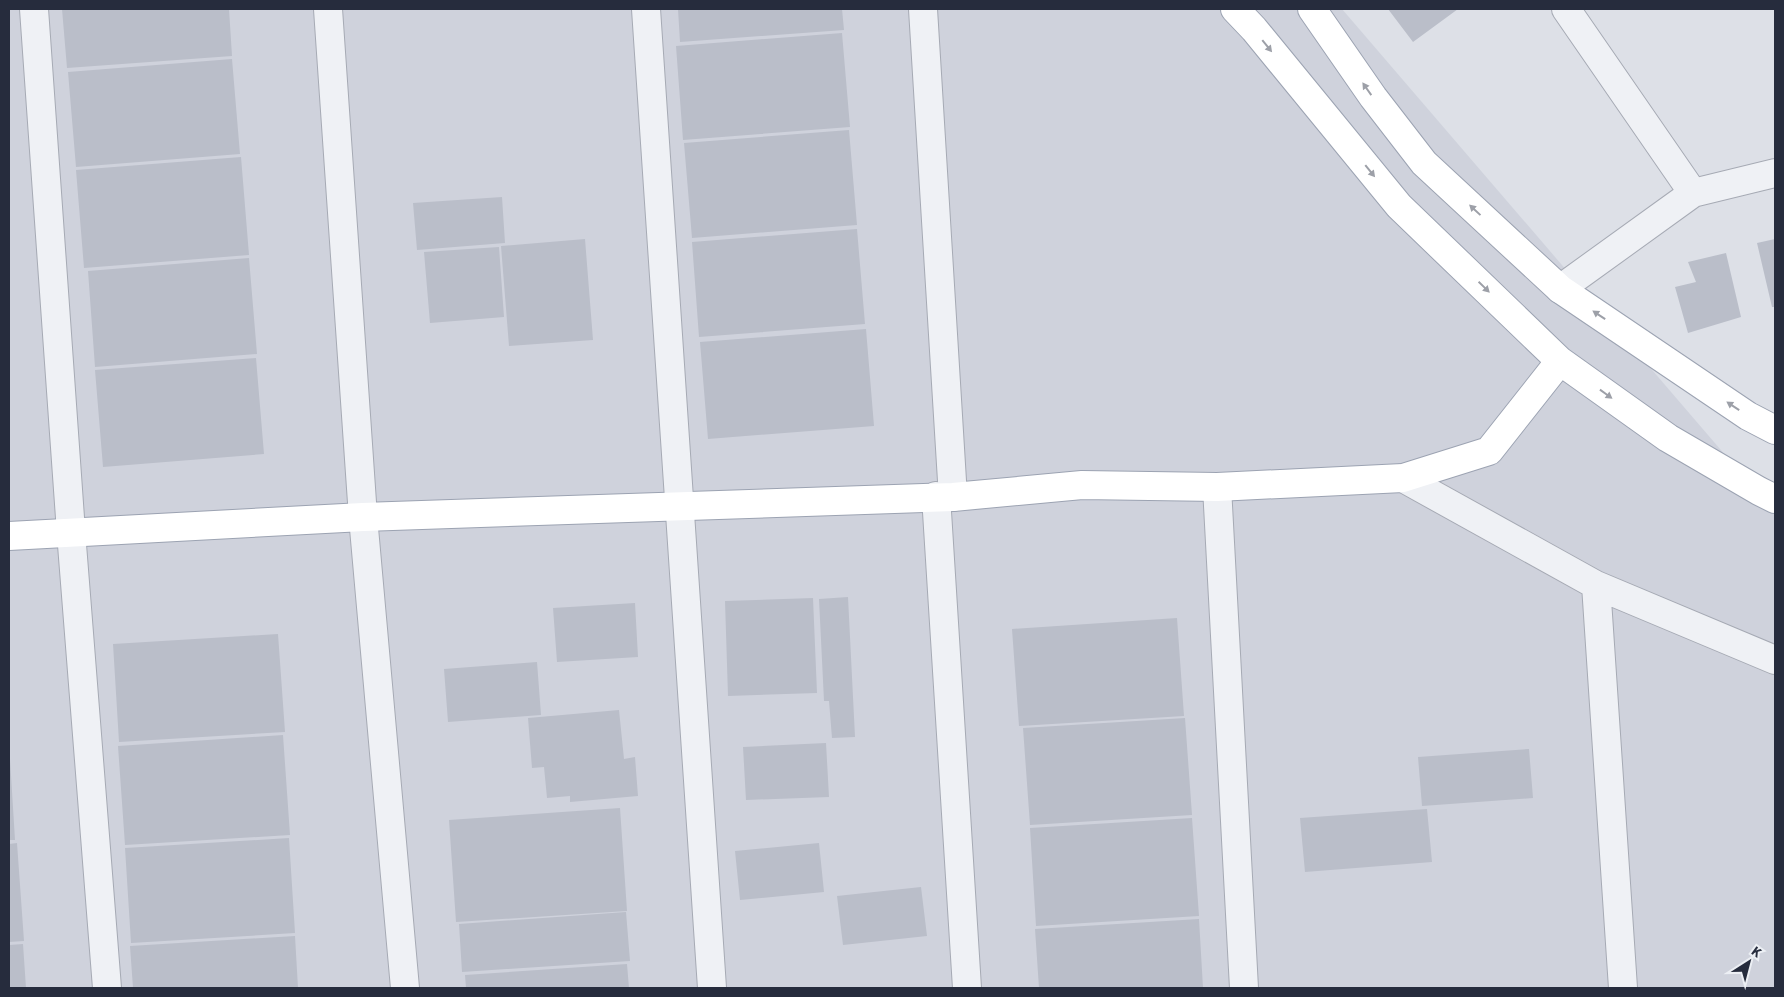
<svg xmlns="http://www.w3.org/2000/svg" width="1784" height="997" font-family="'Source Sans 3',sans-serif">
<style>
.built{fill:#cfd2dc}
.building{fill:#babec9}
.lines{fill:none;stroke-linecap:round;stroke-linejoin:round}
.minor-casing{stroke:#a6aab4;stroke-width:30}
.major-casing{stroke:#9ca3b2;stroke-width:30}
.minor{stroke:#eff1f5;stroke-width:28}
.major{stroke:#fff;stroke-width:28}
.oneway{fill:#9da0a8}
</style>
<rect width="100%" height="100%" fill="#dde0e7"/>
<!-- built -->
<path class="built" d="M9,9H1342L1775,513V988H9Z"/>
<!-- building -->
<path class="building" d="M62,9H229L232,56L67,68Z
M678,9H842L844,30L680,42Z
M1388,9H1458L1413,42Z
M842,33L850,127L683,140L676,46Z
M232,59L240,154L76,167L68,72Z
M849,130L857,225L692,238L684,143Z
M241,157L249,255L84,268L76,170Z
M502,197L505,243L417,250L413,203Z
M857,229L865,324L699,337L692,242Z
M585,239L593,340L509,346L501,246Z
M1775,239V307H1772L1757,243Z
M499,247L504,317L430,323L424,252Z
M1726,253L1741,317L1688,333L1675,287L1696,282L1688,262Z
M249,258L257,354L95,367L88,271Z
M866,329L874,426L708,439L700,342Z
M256,358L264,454L103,467L95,370Z
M848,597L855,737L832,738L829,701H824L819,599Z
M813,598L817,693L728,696L725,601Z
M635,603L638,657L557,662L553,608Z
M1177,618L1184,716L1019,726L1012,629Z
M278,634L285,732L119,742L113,644Z
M537,662L541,715L448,722L444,669Z
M619,710L624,759L635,757L638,796L570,802V796L547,798L544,767L532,768L528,718Z
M1185,718L1192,815L1030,825L1023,728Z
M283,735L290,835L125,845L118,746Z
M826,743L829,797L746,800L743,747Z
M1529,749L1533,798L1422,806L1418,757Z
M9,759H10L15,840H9Z
M620,808L627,911L456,922L449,820Z
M1427,809L1432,862L1305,872L1300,818Z
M1192,818L1199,916L1036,926L1030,828Z
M289,838L295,933L131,943L125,848Z
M17,843L24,941L9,942V844Z
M819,843L824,892L740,900L735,851Z
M921,887L927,936L843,945L837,896Z
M626,912L630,961L462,972L459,924Z
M1199,919L1203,988H1039L1035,929Z
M295,936L298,988H133L130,946Z
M23,944L26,988H9V945Z
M627,964L629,988H466L465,975Z"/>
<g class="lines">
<!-- minor casing -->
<g class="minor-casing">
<path id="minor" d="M34,9L71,532L107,988
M328,9L363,517L405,988
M646,9L712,988
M923,9L953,497
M1566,9L1693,193
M1560,289L1693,193L1775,173
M1403,478L1596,585L1775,660
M1217,487L1244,988
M936,496L967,988
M1596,585L1623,988"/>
</g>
<!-- major casing -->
<g class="major-casing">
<path id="major" d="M1235,9L1254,29L1399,206L1560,361L1668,438L1759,491L1775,499
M1312,9L1373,97L1424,163L1560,289L1748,416L1775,430
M9,536L363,517L953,497L1082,485L1217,487L1403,478L1489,451L1560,361"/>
</g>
<!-- minor -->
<use href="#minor" class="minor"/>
<!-- major -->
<use href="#major" class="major"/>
</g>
<!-- one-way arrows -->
<defs><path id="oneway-solid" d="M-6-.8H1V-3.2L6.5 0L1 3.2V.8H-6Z" transform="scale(1.25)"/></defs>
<g class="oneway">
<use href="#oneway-solid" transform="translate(1267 46) rotate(51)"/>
<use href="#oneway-solid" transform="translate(1367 89) rotate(-125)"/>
<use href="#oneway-solid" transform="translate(1370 171) rotate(51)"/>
<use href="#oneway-solid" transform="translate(1475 210) rotate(-137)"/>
<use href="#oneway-solid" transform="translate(1484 287) rotate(44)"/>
<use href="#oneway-solid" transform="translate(1599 315) rotate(-146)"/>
<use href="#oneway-solid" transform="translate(1606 394) rotate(36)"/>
<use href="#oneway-solid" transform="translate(1733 406) rotate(-146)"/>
</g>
<!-- border -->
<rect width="1784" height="997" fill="none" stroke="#262c3d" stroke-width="20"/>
<!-- north arrow -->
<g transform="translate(1749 962) rotate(36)" stroke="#eceff4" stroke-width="4" paint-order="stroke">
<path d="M0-4L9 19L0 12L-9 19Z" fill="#262c3d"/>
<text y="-8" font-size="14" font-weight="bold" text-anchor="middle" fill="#262c3d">K</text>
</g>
</svg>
